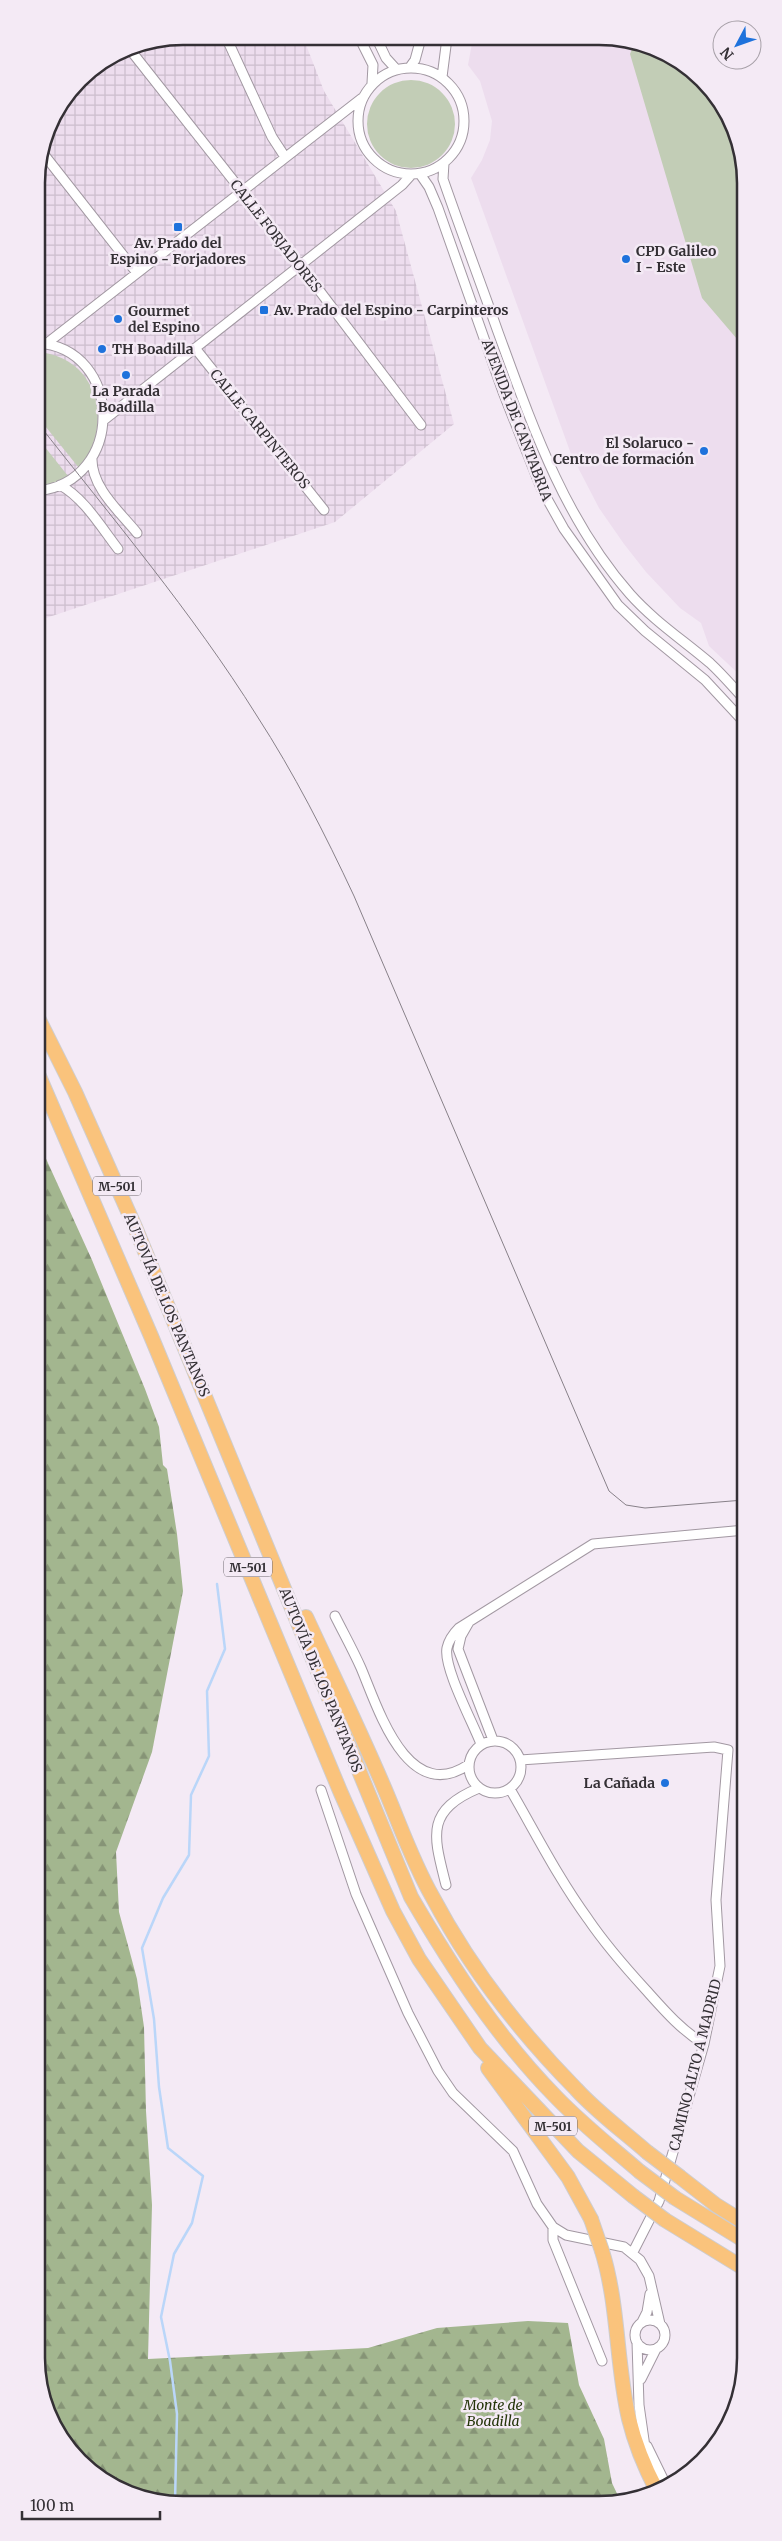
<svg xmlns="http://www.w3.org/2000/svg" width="782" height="2541" font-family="Merriweather,serif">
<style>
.built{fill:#edddee}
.industrial{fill:url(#industrial-grid)}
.green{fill:#c2cdb6}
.forest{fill:url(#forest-firs)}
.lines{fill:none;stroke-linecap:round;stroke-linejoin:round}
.stream{stroke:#bad6f9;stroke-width:2.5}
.minor-casing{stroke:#a298a2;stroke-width:11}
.highway-casing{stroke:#cecdcf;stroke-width:16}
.minor{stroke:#fff;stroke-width:9}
.highway{stroke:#fac37c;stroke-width:14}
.tram{stroke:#888189;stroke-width:1}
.highway-bridge-casing{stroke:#cecdcf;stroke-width:16;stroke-linecap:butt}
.highway-bridge{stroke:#fac37c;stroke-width:14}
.poi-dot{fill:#1e72dc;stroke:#f4eaf5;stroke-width:2}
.labels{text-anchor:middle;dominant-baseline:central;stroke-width:5;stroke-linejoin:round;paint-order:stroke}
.shield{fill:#f4eaf5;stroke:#6e686f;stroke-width:1}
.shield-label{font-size:12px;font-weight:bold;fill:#343035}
.street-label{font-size:14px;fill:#343035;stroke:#f4eaf5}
.poi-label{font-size:14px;font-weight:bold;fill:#343035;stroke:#f4eaf5;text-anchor:start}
.park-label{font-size:14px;font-style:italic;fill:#243509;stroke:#f4eaf5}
.rim{fill:none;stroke:#343035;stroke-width:2.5}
</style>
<defs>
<pattern id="industrial-grid" width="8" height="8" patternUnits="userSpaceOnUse" patternTransform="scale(1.25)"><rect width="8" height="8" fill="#edddee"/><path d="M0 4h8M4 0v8" fill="none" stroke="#ccbecd"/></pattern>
<pattern id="forest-firs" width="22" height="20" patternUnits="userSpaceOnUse" patternTransform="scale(1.25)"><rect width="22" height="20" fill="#a3b68f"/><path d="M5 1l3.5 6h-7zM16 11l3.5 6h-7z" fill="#869476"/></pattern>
</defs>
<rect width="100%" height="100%" fill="#f4eaf5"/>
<!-- built -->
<path class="built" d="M473,38L628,39L672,56L703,80L730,118L743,155L744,679L709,646L701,623L680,608L646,572L624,544L599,508L571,454L471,178L482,160L490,140L492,121L480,81L468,65Z"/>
<!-- industrial -->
<path class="industrial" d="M183,36L303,37L324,91L396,211L454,424L335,522L37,621V174L48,127L80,79L127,47Z"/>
<!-- green -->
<path class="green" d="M635,42L672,56L703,80L730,118L743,155V346L702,298L630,54Z
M367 124a44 44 0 1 1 88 0a44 44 0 1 1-88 0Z
M37,352C98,356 115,425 79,468L37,416Z
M37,437L68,476L52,484L37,486Z"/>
<!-- forest -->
<path class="forest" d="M38,1141L92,1260L145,1389L159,1427L163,1465L167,1469L177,1534L183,1591L152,1752L116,1852L119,1912L137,1979L144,2027L146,2111L152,2205L148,2359L368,2348L437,2328L528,2321L568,2323L579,2385L604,2439L612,2483L621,2502H155L118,2489L79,2461L52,2423L39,2386Z"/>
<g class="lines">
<!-- stream -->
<path class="stream" d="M175,2502L177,2414L170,2361L161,2317L174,2254L192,2223L203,2176L168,2148L159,2087L154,2019L142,1948L163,1898L189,1855L191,1795L209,1756L207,1691L225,1649L217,1584"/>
<!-- minor casing -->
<g class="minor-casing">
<path id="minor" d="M226,37L272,137L285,157
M359,37L373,65L372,83
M376,37L386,58L396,69
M128,47L300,265L421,425
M410,67L415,60L421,38
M358 121a53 53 0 1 1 106 0a53 53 0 1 1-106 0Z
M442,77L447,38
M42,152L137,273
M444,163L443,179C461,231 480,281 498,332C532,425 564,519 630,594C654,621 683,640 710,663C722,674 733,687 744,699
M420,174L429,187L438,208L503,392L541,488L564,529L618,605L645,631L705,680L744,722
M37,343C124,348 126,482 37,491
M46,344L362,98
M195,348L324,510
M104,420L402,185L411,175
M92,458C91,487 120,512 137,533
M60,485C84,498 101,527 118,549
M335,1616C344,1634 353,1650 361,1668C378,1708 407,1805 468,1765
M469,1622L461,1636L458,1649L493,1740
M469 1767a26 26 0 1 1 52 0a26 26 0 1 1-52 0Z
M481,1744C473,1723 443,1667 447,1648C449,1639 453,1634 459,1628L593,1544L745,1530
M520,1760L714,1747L728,1750L716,1900L720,1966L704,2044L659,2201L633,2252
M510,1789C535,1832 558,1878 588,1919C605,1944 625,1967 646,1990C663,2009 681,2030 704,2044
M321,1790L356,1894L408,2013L438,2071L453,2093L513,2151L537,2204L553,2227L566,2235L624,2247L640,2260L649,2276L660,2324
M446,1885C434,1837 424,1811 479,1788
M553,2227V2240L602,2361
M635 2335a15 15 0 1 1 30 0a15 15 0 1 1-30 0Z
M642,2322L647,2312L650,2294
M637,2342L639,2405L646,2454
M641,2379L656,2349
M647,2446L667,2487"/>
</g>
<!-- highway casing -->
<g class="highway-casing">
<path id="highway" d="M37,1016L75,1092L135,1227L411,1897C453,1969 498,2038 556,2097C582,2124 611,2147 639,2171
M38,1074L151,1336L340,1791L393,1911L419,1959L480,2048L578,2151L633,2196
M306,1617C332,1673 359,1729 383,1785C399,1822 412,1861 432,1896C469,1966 520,2032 576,2089C597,2112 623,2131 647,2152
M488,2068L568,2177L591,2219
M680,2177L716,2205L745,2223
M675,2198L745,2241
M665,2220L745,2269
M602,2251C619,2306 616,2364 629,2419C635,2444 645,2468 657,2491"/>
</g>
<!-- minor -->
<use href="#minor" class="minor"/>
<!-- highway -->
<use href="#highway" class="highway"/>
<!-- tram -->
<path class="tram" d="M37,422C112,518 192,612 257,716C294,773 325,834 354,896L609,1491L626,1505L645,1508L744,1500"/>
<!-- highway-bridge casing -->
<g class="highway-bridge-casing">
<path id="highway-bridge" d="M647,2152L680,2177
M639,2171L675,2198
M633,2196L665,2220
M591,2219L602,2251"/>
</g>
<!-- highway-bridge -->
<use href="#highway-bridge" class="highway-bridge"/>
</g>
<!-- markers -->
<g class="poi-dot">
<rect x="173" y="222" width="10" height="10" rx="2.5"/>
<circle cx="626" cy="259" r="5"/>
<rect x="259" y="305" width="10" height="10" rx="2.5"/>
<circle cx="118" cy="319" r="5"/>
<circle cx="102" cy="349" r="5"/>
<circle cx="126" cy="375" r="5"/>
<circle cx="704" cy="451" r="5"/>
<circle cx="665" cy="1783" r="5"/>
</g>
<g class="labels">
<!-- shield labels -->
<g class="shield">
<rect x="93" y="1176.5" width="48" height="19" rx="4"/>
<rect x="224" y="1557.5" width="48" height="19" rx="4"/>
<rect x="529" y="2116.5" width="48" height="19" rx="4"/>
</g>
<g class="shield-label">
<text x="117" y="1186">M-501</text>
<text x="248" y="1567">M-501</text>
<text x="553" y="2126">M-501</text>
</g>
<!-- street labels -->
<g class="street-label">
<text transform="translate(276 236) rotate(52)">CALLE FORJADORES</text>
<text transform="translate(517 420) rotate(69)">AVENIDA DE CANTABRIA</text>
<text transform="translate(260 429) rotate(51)">CALLE CARPINTEROS</text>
<text transform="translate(167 1305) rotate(67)">AUTOVÍA DE LOS PANTANOS</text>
<text transform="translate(321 1680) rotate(68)">AUTOVÍA DE LOS PANTANOS</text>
<text transform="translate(695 2065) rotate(-76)">CAMINO ALTO A MADRID</text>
</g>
<!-- poi labels -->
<g class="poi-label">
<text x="178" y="243" text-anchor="middle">Av. Prado del<tspan x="178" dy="16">Espino - Forjadores</tspan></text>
<text x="636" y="251">CPD Galileo<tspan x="636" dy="16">I - Este</tspan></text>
<text x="274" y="310">Av. Prado del Espino - Carpinteros</text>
<text x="128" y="311">Gourmet<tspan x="128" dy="16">del Espino</tspan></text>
<text x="112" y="349">TH Boadilla</text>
<text x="126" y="391" text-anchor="middle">La Parada<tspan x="126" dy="16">Boadilla</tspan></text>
<text x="694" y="443" text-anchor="end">El Solaruco -<tspan x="694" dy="16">Centro de formación</tspan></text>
<text x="655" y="1783" text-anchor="end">La Cañada</text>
</g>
<!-- park labels -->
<g class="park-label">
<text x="493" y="2405">Monte de<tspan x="493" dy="16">Boadilla</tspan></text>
</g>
</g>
<!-- crop -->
<path d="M0 0H782V2541H0ZM183 45H599A138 138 0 0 1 737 183V2358A138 138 0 0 1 599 2496H183A138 138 0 0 1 45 2358V183A138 138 0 0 1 183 45Z" fill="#f4eaf5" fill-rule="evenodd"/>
<path class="rim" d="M183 45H599A138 138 0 0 1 737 183V2358A138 138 0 0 1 599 2496H183A138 138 0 0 1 45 2358V183A138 138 0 0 1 183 45Z"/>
<!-- north arrow -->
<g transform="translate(737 45) rotate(229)"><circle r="24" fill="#f4eaf5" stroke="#a7a0a8"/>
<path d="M0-4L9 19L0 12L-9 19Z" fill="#1e72dc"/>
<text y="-8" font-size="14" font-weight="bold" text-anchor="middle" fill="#343035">N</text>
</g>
<!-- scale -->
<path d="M22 2511v8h138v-8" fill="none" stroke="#343035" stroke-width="2.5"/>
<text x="30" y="2511" font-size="15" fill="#343035" stroke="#f4eaf5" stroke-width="4" paint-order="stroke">100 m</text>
</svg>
